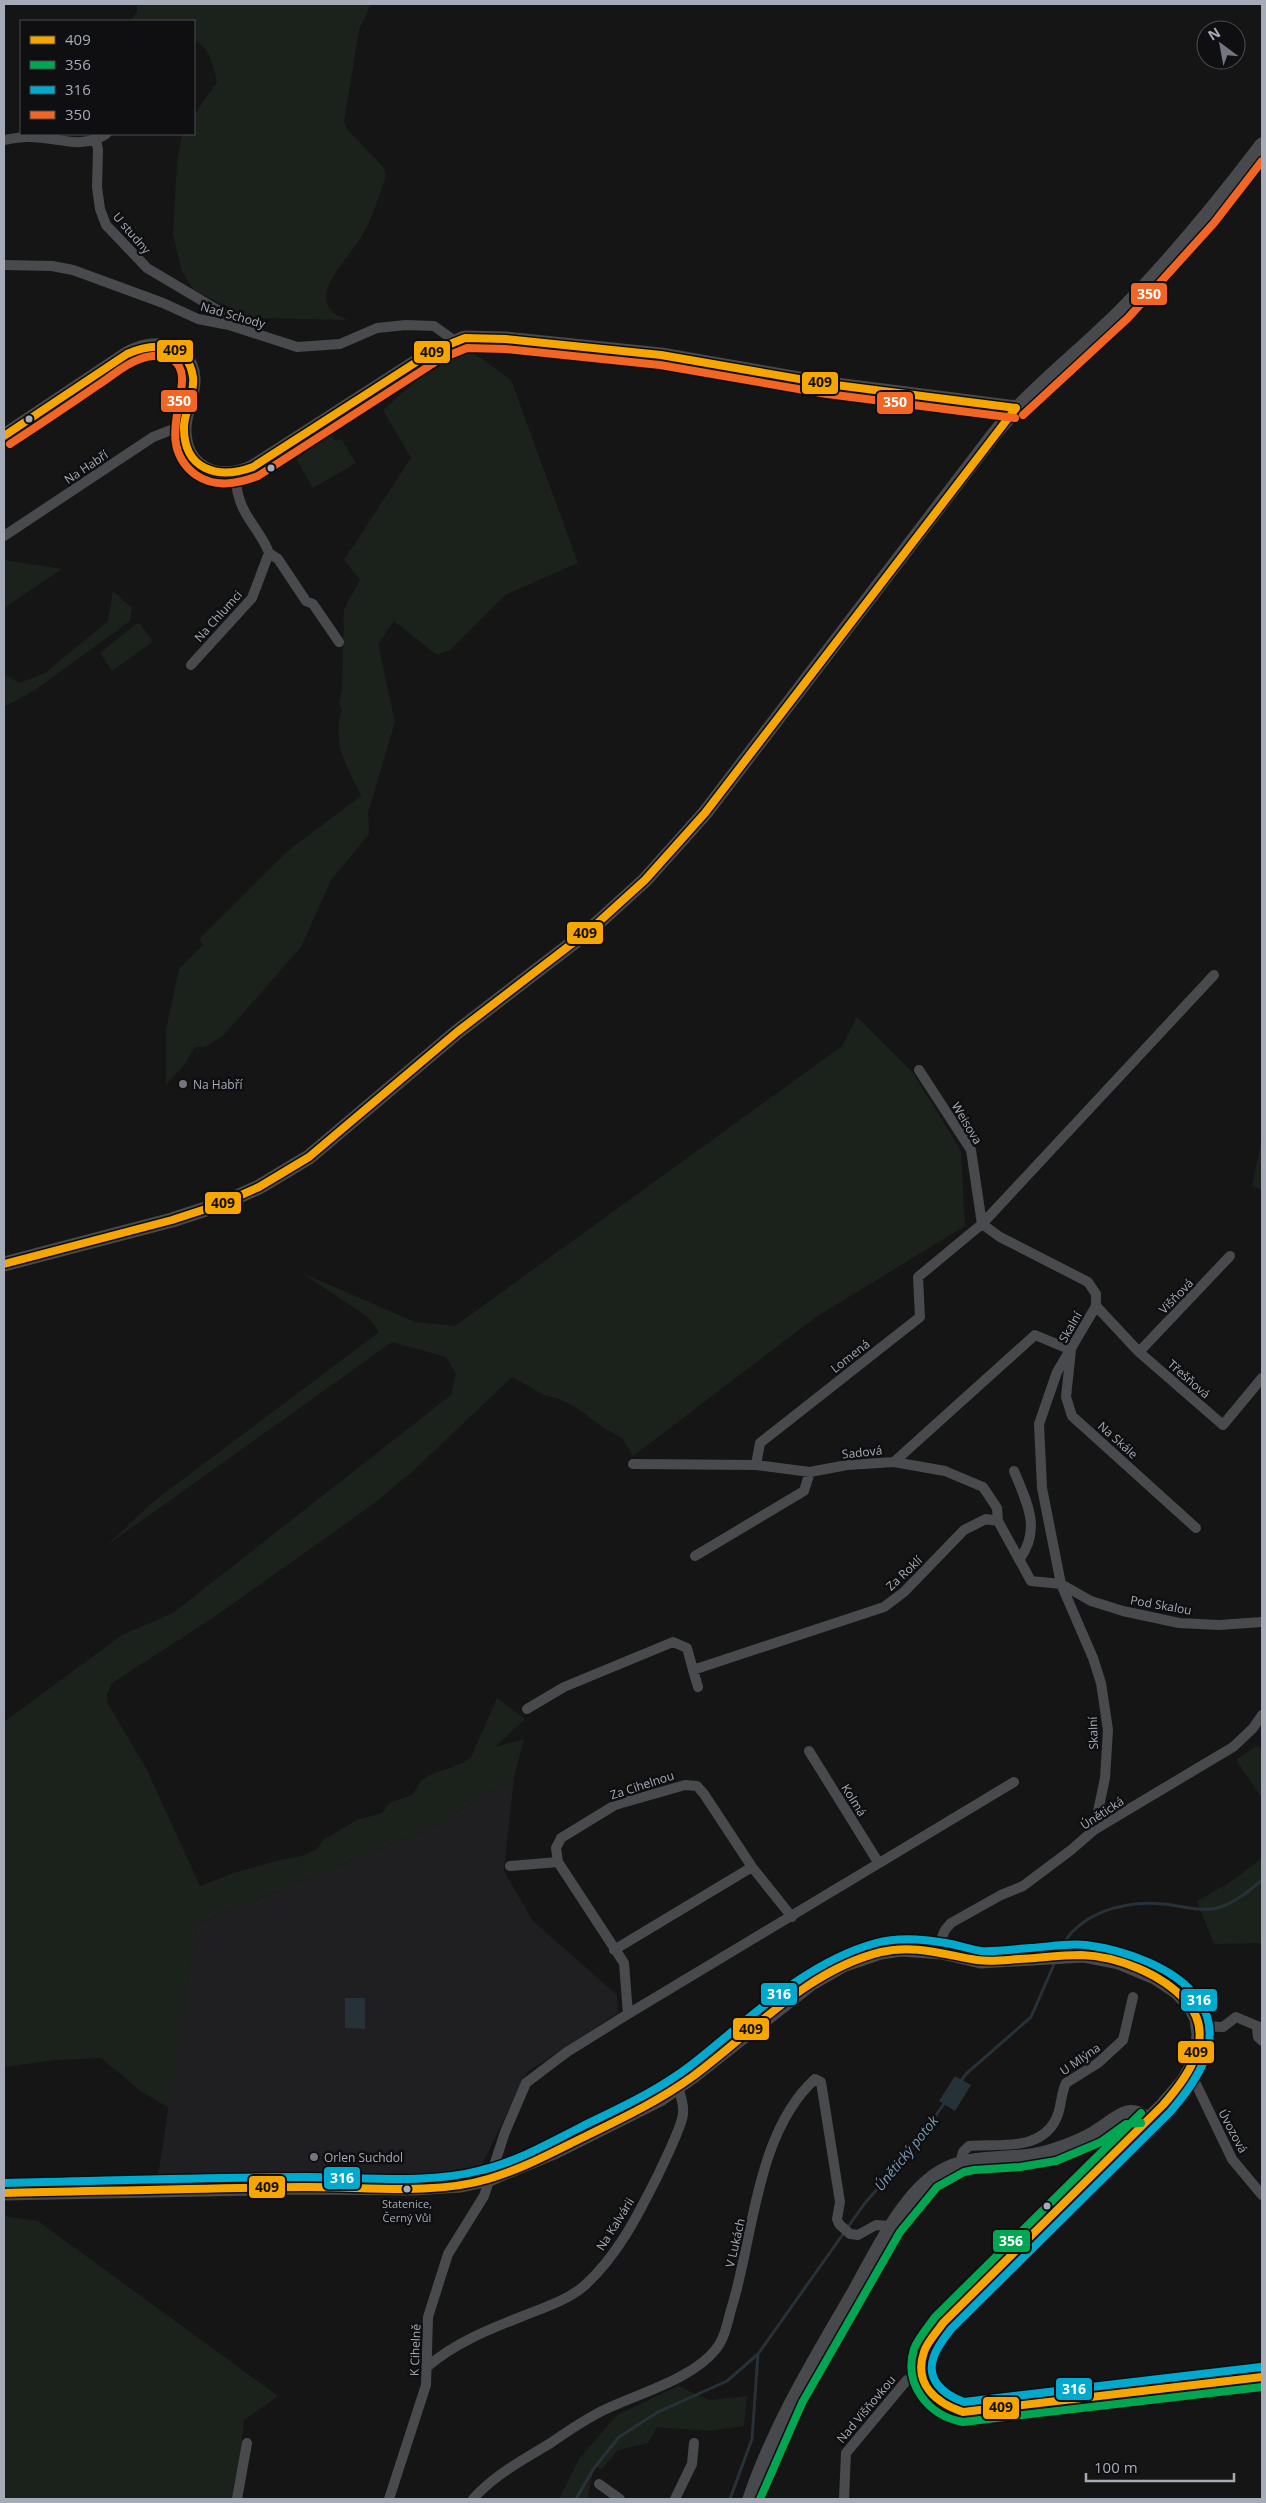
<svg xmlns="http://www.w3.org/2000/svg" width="1266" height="2503" font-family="'Open Sans',sans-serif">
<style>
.built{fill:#1f1f21}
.green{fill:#1b221c}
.water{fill:#273138}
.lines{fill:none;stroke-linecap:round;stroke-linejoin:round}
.stream{stroke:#273138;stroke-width:3}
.street{stroke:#494a4e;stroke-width:10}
.secondary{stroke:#48494d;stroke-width:15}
.bus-1-casing{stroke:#0f0f11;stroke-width:11}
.bus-2-casing{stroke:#0f0f11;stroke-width:11}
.bus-3-casing{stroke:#0f0f11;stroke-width:11}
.bus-4-casing{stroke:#0f0f11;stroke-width:11}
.bus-1{stroke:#f7a600;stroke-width:8}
.bus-2{stroke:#00a651;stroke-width:8}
.bus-3{stroke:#00a9ce;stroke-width:8}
.bus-4{stroke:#f26522;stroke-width:8}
.bus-dot{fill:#a5abb7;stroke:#0f0f11;stroke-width:2}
.poi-dot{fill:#73767e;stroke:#0f0f11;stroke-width:2}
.labels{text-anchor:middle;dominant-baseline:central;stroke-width:5;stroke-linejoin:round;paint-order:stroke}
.bus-label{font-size:11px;fill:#a5abb7;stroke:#0f0f11}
.street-label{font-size:12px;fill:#a5abb7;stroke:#0f0f11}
.poi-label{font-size:12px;fill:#a5abb7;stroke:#0f0f11;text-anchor:start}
.water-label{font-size:14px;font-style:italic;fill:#799bb5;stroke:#0f0f11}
.line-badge{stroke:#0f0f11;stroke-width:2}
.badge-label{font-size:14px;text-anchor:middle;font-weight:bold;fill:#fff}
.pale-badge-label{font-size:14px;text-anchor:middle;font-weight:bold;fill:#111}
</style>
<rect width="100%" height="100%" fill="#151515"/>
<!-- built -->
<path class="built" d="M514,1777L504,1871L533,1921L617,1995L618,2013L527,2072L478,2173L157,2182L197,1924L431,1828Z"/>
<!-- green -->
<path class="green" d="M137,4H371L359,30L344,121L347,129L384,168L386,176C379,195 373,217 363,234C349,260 297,303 348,320L250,318L194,290L182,272L173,234L177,163L182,134H194V115L217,82C213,64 210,48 194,40V21H130L137,12Z
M468,349L511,380L578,563L505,595L450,650L437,655L394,621L378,644L395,722L368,813L369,834L331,880L301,947L223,1036L205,1047H195L184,1065L166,1085V1030L179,969L203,945L199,939L290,849L361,796C347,766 331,743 342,710L339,704L342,690L344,609L360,580L344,560L411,458L383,410L448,352Z
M331,434L335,441L341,439L356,463L313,488L296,459Z
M4,560L62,569L4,608Z
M113,591L132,608L130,621L35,690L4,707V674L19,683L45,673L108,621Z
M136,624H140L152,640L151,643L112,671L100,653Z
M857,1017L913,1073L961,1151L965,1226L816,1317L633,1456L622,1438L601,1426L577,1408L559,1399L544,1395L512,1377L414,1470L372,1505L214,1617L112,1683L107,1695L108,1704L146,1768L200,1886L234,1873L279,1860L302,1856L317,1849L323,1840L357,1820L382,1813L389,1803L412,1795L422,1780L429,1775L463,1763L471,1757L497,1698L525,1719L495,1747L524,1739L514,1777L431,1828L197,1924L169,2108L142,2092L101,2058L55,2060L4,2067V1722L122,1635L173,1613L451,1395L456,1374L446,1357L392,1342L106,1546L154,1501L379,1332L368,1317L300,1272L415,1322L455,1326L842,1046Z
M1262,1139V1190L1252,1186Z
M1258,1745L1262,1751V1798L1236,1760Z
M1262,1858V1943L1214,1944L1197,1901L1232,1881Z
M4,2216L38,2221L278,2396L244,2420L236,2499H4Z
M678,2386L709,2400L747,2396L744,2426L708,2431L657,2427L648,2443L618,2450L602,2469L596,2468C588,2482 592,2487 587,2499H559L579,2459L617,2415Z"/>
<!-- water -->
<path class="water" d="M345,1998H365V2029L345,2028Z
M955,2076L971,2085L955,2111L939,2101Z"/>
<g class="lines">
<!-- stream -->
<path class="stream" d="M1059,1952C1076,1913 1124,1900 1164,1904C1182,1906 1202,1913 1221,1907C1237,1901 1249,1891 1262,1880
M960,2082L967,2073L1031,2017L1055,1962
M576,2499L594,2468L619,2437L658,2412L727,2381L758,2354L865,2203L913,2148L946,2101
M730,2499L752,2439L758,2354"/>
<!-- street -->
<path class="street" d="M4,140C11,139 19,137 27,137C56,136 80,151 106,134
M96,141L98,149L97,187L100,209L106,225L147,268L221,312L226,316L229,325
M4,265L52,266L73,270L163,303L198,319L229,325L297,347L340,344L377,328L406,325L434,326L455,341
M235,474C236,488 238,500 245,512C253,527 264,538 269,553L278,559L306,601L313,604L339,642
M4,536L153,437L184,425
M191,665L252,598L269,553
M919,1070L971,1150L982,1224
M982,1224L1000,1237L1088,1282L1096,1294V1306L1057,1372L1039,1424L1042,1488L1061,1584L1093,1658L1101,1683L1108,1730L1105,1778L1094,1830
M1096,1306L1139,1352L1223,1425L1262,1378
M1139,1352L1230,1256
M894,1462L1035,1335L1071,1350L1066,1397L1072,1416L1196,1528
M633,1464L756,1465
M1014,1471C1027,1503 1042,1529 1019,1560
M998,1521L997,1508L983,1487L945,1471L894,1462L847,1465L810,1472L756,1465L760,1443L920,1317L918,1277L982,1224L1214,975
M695,1556L804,1491L810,1472
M693,1670L698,1687
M527,1709L564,1687L673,1642L687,1648L693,1670L884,1607L904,1592L964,1530L986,1519L998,1521L1031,1581L1061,1584L1091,1601L1123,1611L1179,1623L1219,1625L1262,1622
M809,1751L878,1862
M510,1866L558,1862
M614,1950L752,1867
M936,1952L945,1930L951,1923L1001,1895L1023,1886L1071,1850L1094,1830L1233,1747L1253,1728L1262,1715
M628,2014L624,1963L558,1862L556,1848L561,1838L615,1805L685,1785L697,1786L704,1794L752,1867L792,1917
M1199,2026L1223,2027L1236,2017L1262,2028
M1257,2028L1258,2037L1262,2041
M1186,2077L1196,2084L1232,2159L1262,2195
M960,2163L963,2152L969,2146C998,2143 1038,2152 1055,2121C1062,2109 1060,2095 1066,2083L1098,2063L1123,2040L1133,1997
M427,2367C454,2343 490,2329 523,2316C543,2308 568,2300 584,2286C618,2256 639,2213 659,2173C665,2160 682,2126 683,2114C684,2105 681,2096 678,2088
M599,2484L620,2499
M237,2499L247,2443
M389,2499L426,2385L428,2317L448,2254L484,2196L505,2132L526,2083L567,2052L628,2014L1014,1782
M473,2499C494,2475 523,2460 549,2444C567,2432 585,2419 604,2410C637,2394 693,2379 716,2349C726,2337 728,2318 733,2303C754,2232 757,2132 815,2079L821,2082L840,2202L837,2219L839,2224L850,2234L858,2235L876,2225L892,2226
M675,2499L692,2464L694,2443
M844,2499L846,2453L907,2380L921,2374"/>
<!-- secondary -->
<path class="secondary" d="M4,436L127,354C152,340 190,341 193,378C194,394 185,410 184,427C183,469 219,484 253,467L435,350L465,338L506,339L661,355L828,384L1016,408
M4,1264L172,1220L221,1204L259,1187L309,1157L457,1032L591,929L645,880L705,813L995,433C1033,388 1080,352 1121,311C1172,259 1218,203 1262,145
M4,2193L305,2187L413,2188L461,2185L489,2179L556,2151L660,2099L693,2076L810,1984L843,1965L881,1952L901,1949L942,1952L981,1961L1083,1955L1119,1962L1155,1977L1176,1991L1190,2005L1197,2019L1199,2034L1198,2048L1193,2065L1183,2082L1163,2105L943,2323L924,2352L921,2374L930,2393L945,2406L963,2412L1262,2377
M750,2499C775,2425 816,2358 855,2291C875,2255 904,2193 941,2172C970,2155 1004,2161 1036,2155C1049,2153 1061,2148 1072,2144C1082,2140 1091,2136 1099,2130C1117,2119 1128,2103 1148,2120"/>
<!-- bus-1 casing -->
<g class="bus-1-casing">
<path id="bus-1" d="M4,436L127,354C153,342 188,342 193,377C195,394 185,410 184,426C183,470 218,480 253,467L435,350L465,338L506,339L661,355L828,384L1016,408
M4,1264L172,1220L221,1204L259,1187L309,1157L457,1032L591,929L645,880L705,813L1016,408
M4,2193C103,2191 203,2188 302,2187C361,2186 432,2196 488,2179C523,2169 557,2150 590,2134C625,2117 660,2100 692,2077C752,2033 807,1970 881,1952C914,1944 945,1955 977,1960C990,1962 1005,1960 1019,1959C1039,1958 1060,1955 1081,1955C1117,1956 1162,1974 1186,2001C1218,2036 1187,2078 1163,2105L943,2323C937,2332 927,2342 924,2352C913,2384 936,2403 963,2412L1262,2377"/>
</g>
<!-- bus-2 casing -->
<g class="bus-2-casing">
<path id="bus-2" d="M1141,2113L935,2317C929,2326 918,2338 914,2349C903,2385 929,2416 963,2422L1262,2387
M760,2499L802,2403L900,2232L937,2187L964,2172L974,2170L1020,2167L1056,2161L1101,2142L1126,2124L1141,2123"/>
</g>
<!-- bus-3 casing -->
<g class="bus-3-casing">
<path id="bus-3" d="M4,2183C105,2181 206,2177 307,2177C364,2177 426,2185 482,2170C516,2162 549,2143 579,2128C617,2109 656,2092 690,2066C748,2021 803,1963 876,1943C898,1937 924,1939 946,1943C958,1945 969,1949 981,1951C996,1952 1014,1949 1030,1948C1048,1947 1068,1943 1086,1945C1124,1950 1175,1967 1198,1999C1227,2039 1196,2082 1170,2112L951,2329C945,2337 937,2347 934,2356C925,2380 944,2395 964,2402L1261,2367"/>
</g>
<!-- bus-4 casing -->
<g class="bus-4-casing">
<path id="bus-4" d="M1023,415L1128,318L1214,223L1262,161
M10,444C39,425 69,405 98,385C112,376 125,364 140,359C150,355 164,354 173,360C202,379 148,440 196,475C215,488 237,484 258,476L440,359L467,348L505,349L660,365L827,394L1015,418"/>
</g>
<!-- bus-1 -->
<use href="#bus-1" class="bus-1"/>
<!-- bus-2 -->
<use href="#bus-2" class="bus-2"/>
<!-- bus-3 -->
<use href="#bus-3" class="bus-3"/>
<!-- bus-4 -->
<use href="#bus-4" class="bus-4"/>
</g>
<!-- markers -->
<g class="bus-dot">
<circle cx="29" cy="419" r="4.5"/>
<circle cx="271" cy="468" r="4.5"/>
<circle cx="407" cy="2189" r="4.5"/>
<circle cx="1047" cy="2206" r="4.5"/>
</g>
<g class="poi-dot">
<circle cx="183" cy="1084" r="5"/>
<circle cx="314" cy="2157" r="5"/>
</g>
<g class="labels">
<!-- bus labels -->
<g class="bus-label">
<text x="407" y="2203">Statenice,<tspan x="407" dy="14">Černý Vůl</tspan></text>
</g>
<!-- street labels -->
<g class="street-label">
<text transform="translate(132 233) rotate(49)">U studny</text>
<text transform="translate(233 315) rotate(16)">Nad Schody</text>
<text transform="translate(86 467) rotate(-34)">Na Habří</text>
<text transform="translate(218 616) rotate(-48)">Na Chlumci</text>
<text transform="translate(967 1123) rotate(59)">Weisova</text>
<text transform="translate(1176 1296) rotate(-46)">Višňová</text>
<text transform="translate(1070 1327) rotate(-60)">Skalní</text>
<text transform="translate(850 1356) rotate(-38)">Lomená</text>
<text transform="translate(1189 1379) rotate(41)">Třešňová</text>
<text transform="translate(1118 1440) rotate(42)">Na Skále</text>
<text transform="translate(862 1452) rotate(-6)">Sadová</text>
<text transform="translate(904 1573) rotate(-43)">Za Roklí</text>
<text transform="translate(1161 1605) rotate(10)">Pod Skalou</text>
<text transform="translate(1093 1733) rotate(-92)">Skalní</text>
<text transform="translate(642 1785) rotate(-18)">Za Cihelnou</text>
<text transform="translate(854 1800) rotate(58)">Kolmá</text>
<text transform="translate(1102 1813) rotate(-33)">Únětická</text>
<text transform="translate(1080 2059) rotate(-35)">U Mlýna</text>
<text transform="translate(1233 2131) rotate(62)">Úvozová</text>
<text transform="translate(615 2224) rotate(-58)">Na Kalvárii</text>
<text transform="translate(735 2243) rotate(-77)">V Lukách</text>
<text transform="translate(415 2350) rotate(-88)">K Cihelně</text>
<text transform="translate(866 2409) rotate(-50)">Nad Višňovkou</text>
</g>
<!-- poi labels -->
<g class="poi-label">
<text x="193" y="1084">Na Habří</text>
<text x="324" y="2157">Orlen Suchdol</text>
</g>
<!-- water labels -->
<g class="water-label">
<text transform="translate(906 2153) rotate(-51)">Únětický potok</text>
</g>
</g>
<g class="line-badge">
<rect x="1130" y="282" width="38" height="24" rx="5" fill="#f26522"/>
<rect x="156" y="339" width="38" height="24" rx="5" fill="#f7a600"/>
<rect x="413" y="340" width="38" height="24" rx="5" fill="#f7a600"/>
<rect x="801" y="371" width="38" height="24" rx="5" fill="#f7a600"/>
<rect x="160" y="389" width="38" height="24" rx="5" fill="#f26522"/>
<rect x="876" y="391" width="38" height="24" rx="5" fill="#f26522"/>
<rect x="566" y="921" width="38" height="24" rx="5" fill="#f7a600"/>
<rect x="204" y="1191" width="38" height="24" rx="5" fill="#f7a600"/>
<rect x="760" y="1982" width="38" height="24" rx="5" fill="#00a9ce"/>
<rect x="1180" y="1988" width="38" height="24" rx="5" fill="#00a9ce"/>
<rect x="732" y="2017" width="38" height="24" rx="5" fill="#f7a600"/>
<rect x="1177" y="2040" width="38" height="24" rx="5" fill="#f7a600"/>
<rect x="323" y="2166" width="38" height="24" rx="5" fill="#00a9ce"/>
<rect x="248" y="2175" width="38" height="24" rx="5" fill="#f7a600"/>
<rect x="992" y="2229" width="39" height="24" rx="5" fill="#00a651"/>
<rect x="1055" y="2377" width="38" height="24" rx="5" fill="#00a9ce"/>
<rect x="982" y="2396" width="38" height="24" rx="5" fill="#f7a600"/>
</g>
<g class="badge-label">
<text x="1149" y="299">350</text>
<text x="179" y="406">350</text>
<text x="895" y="407">350</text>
<text x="779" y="1999">316</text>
<text x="1199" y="2005">316</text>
<text x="342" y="2183">316</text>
<text x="1011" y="2246">356</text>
<text x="1074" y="2394">316</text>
</g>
<g class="pale-badge-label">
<text x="175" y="355">409</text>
<text x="432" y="357">409</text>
<text x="820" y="387">409</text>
<text x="585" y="938">409</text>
<text x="223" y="1208">409</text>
<text x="751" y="2034">409</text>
<text x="1196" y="2057">409</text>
<text x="267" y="2192">409</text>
<text x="1001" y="2412">409</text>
</g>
<!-- border -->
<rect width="1266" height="2503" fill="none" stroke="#a5abb7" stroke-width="10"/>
<!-- legend -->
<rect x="20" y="20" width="175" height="115" fill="#0f0f11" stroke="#4b4d53"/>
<rect x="30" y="36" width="25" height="8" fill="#f7a600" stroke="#4b4d53"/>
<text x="65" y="45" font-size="15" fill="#a5abb7">409</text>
<rect x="30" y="61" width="25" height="8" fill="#00a651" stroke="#4b4d53"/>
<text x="65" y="70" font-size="15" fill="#a5abb7">356</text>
<rect x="30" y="86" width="25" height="8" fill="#00a9ce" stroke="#4b4d53"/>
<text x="65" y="95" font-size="15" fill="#a5abb7">316</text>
<rect x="30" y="111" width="25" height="8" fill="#f26522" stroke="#4b4d53"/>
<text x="65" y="120" font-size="15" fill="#a5abb7">350</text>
<!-- north arrow -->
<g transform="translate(1221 45) rotate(328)"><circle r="24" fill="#0f0f11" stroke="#4b4d53"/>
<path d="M0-4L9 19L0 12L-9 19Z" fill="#73767e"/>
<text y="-8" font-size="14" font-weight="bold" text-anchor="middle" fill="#a5abb7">N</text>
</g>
<!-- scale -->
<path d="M1086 2473v8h148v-8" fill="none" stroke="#a5abb7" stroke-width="2.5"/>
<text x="1094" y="2473" font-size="15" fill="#a5abb7" stroke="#0f0f11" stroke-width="4" paint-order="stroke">100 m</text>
</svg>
